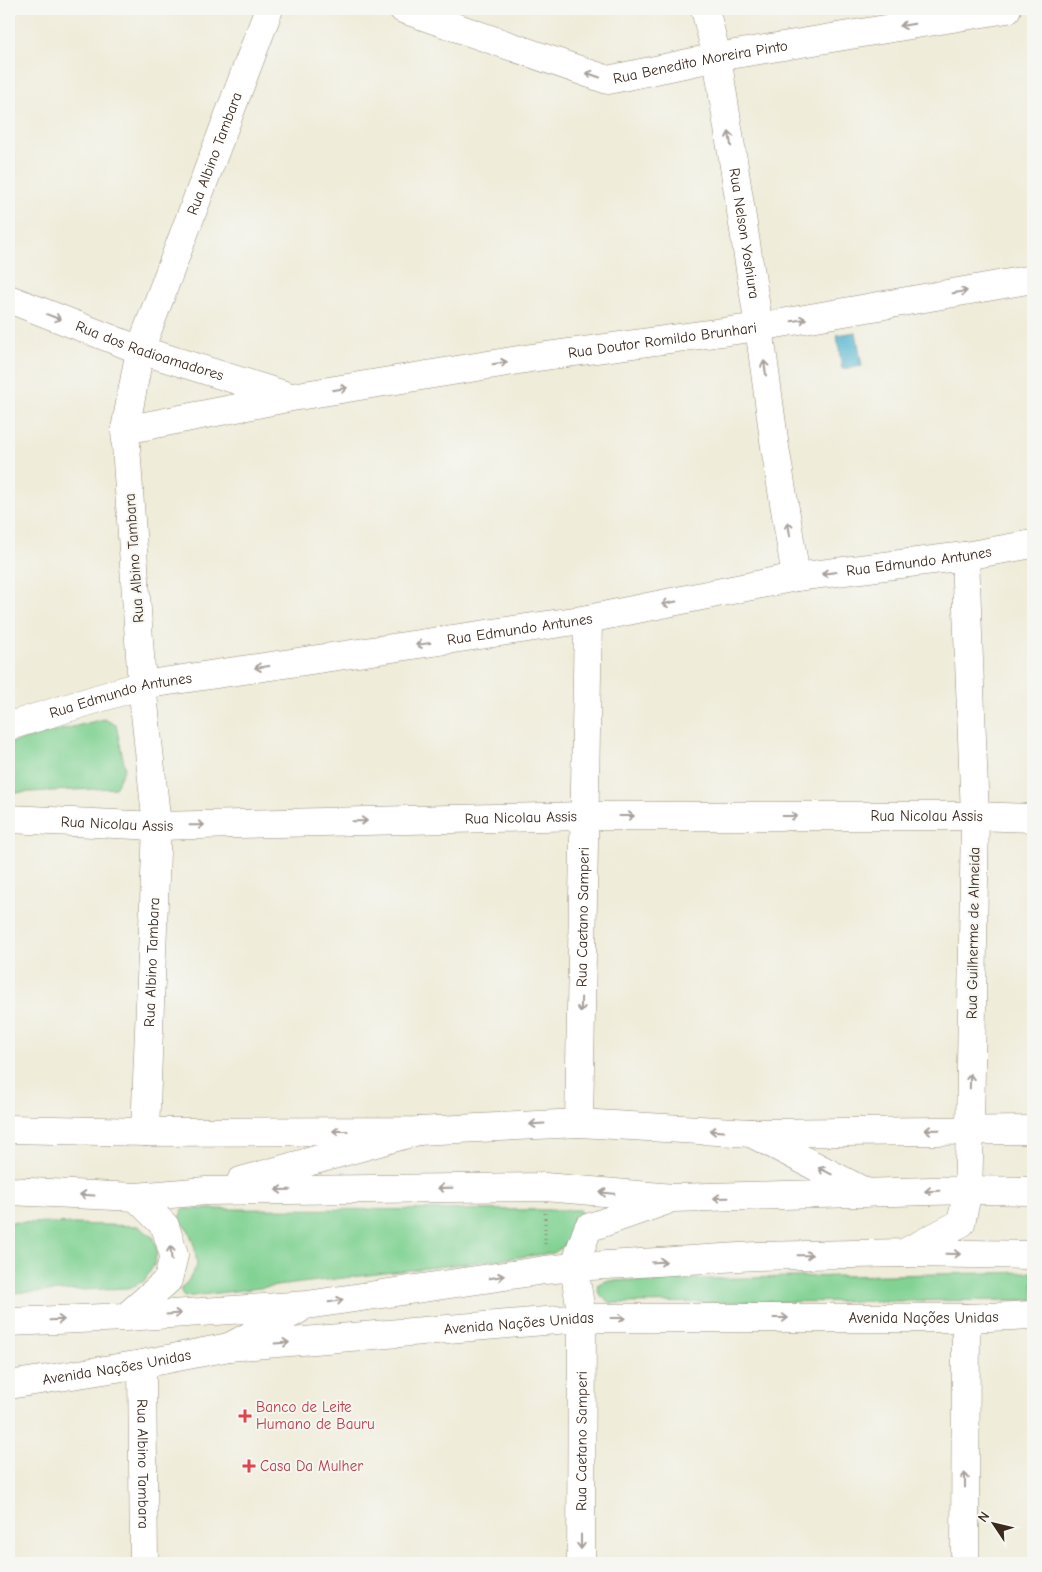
<svg xmlns="http://www.w3.org/2000/svg" width="1042" height="1572" font-family="'Comic Neue',sans-serif">
<style>
.green{fill:#81d293;stroke:#5e7e58}
.water{fill:#4fb2ce;stroke:#456e76}
.lines{fill:none;stroke-linecap:round;stroke-linejoin:round}
.minor-casing{stroke:#958b7c;stroke-width:29}
.major-casing{stroke:#958b7c;stroke-width:29}
.path{stroke:#958b7c;stroke-width:3;stroke-dasharray:1 4;stroke-linecap:butt}
.minor{stroke:#fff;stroke-width:28}
.major{stroke:#fff;stroke-width:28}
.oneway{stroke:#a79f9a}
.health-dot{fill:#e0444e;stroke:#f6f6f2;stroke-width:2}
.labels{text-anchor:middle;dominant-baseline:central;stroke-width:4;stroke-linejoin:round;paint-order:stroke}
.street-label{font-size:15px;fill:#3b2a1e;stroke:#f6f6f2}
.health-label{font-size:15px;fill:#be3a42;stroke:#f6f6f2;text-anchor:start}
</style>
<rect width="100%" height="100%" fill="#f6f6f2"/>
<filter id="ink" filterUnits="userSpaceOnUse"><feTurbulence type="fractalNoise" baseFrequency=".02" numOctaves="2"/><feDisplacementMap in="SourceGraphic" scale="10" xChannelSelector="R" yChannelSelector="G"/><feConvolveMatrix kernelMatrix="1 2 1 2 8 2 1 2 1" color-interpolation-filters="sRGB"/></filter>
<filter id="wash" filterUnits="userSpaceOnUse"><feTurbulence type="fractalNoise" baseFrequency=".0096" numOctaves="4" result="noise"/><feDisplacementMap in="SourceGraphic" scale="20" xChannelSelector="R" yChannelSelector="G"/><feGaussianBlur stdDeviation="1.12" result="paint"/><feColorMatrix in="noise" values="0 0 0 0 0 0 0 0 0 0 0 0 0 0 0 0 0 1.4 0 .05"/><feComposite in="paint" operator="in"/></filter>
<g filter="url(#wash)">
<rect width="100%" height="100%" fill="#efecd9"/>
<!-- green -->
<path class="green" d="M104,719L116,725L125,768L115,788L9,793V743Z
M183,1209L580,1210L582,1216L563,1247L553,1253L184,1297L180,1289L188,1281L197,1266L195,1248L189,1231L179,1218Z
M9,1222L138,1226L154,1238L157,1251L154,1265L144,1281L129,1288L9,1293Z
M1033,1272V1300L610,1303L599,1294L597,1285L605,1281Z"/>
<!-- water -->
<path class="water" d="M856,332L862,366L842,369L837,335Z"/>
</g>
<g filter="url(#ink)">
<g class="lines">
<!-- minor casing -->
<g class="minor-casing">
<g id="minor">
<path id="s1" d="M403,9L608,80L717,57L1007,9"/>
<path id="s2" d="M705,9L717,57L759,327L775,447L796,577"/>
<path id="s3" d="M9,299L140,350L288,396"/>
<path id="s4" d="M125,430L292,397L531,358L759,327L1033,279"/>
<path d="M965,556L975,816L970,1130"/>
<path id="s5" d="M9,726L142,685L588,619L796,577L965,556L1033,544"/>
<path id="s6" d="M9,819L157,826L584,816H975L1033,818"/>
<path id="s7" d="M579,1123L588,619"/>
<path d="M9,1129L145,1132L418,1131L579,1123L751,1133L1033,1130"/>
<path id="s8" d="M145,1132L157,826L142,685L125,430L140,350L269,9"/>
<path id="s9" d="M142,1364L144,1563"/>
<path id="s10" d="M9,1385L142,1364L229,1347L582,1318H966L1033,1315"/>
<path id="s11" d="M581,1563L582,1318"/>
<path d="M965,1563L966,1318"/>
</g>
</g>
<!-- major casing -->
<g class="major-casing">
<path id="major" d="M751,1133L867,1193
M241,1181L418,1131
M9,1191L136,1197L206,1191L545,1187L673,1198L968,1190L1033,1191
M906,1252L961,1223L968,1190L970,1130
M126,1317L168,1280L174,1255L165,1226L136,1197
M582,1318L574,1267L588,1228L665,1201
M9,1322L126,1317L307,1305L545,1270L574,1267L756,1256L904,1253L1033,1255
M229,1347L298,1310"/>
</g>
<!-- path -->
<path class="path" d="M545,1244V1213"/>
<!-- minor -->
<use href="#minor" class="minor"/>
<!-- major -->
<use href="#major" class="major"/>
</g>
<!-- one-way arrows -->
<defs><path id="oneway-shaft" d="M-6 0H5M1.5-3L5.5 0L1.5 3" fill="none" stroke-width="1.6" stroke-linecap="round" stroke-linejoin="round" transform="scale(1.25)"/></defs>
<g class="oneway">
<use href="#oneway-shaft" transform="translate(907 25) rotate(170)"/>
<use href="#oneway-shaft" transform="translate(593 75) rotate(-161)"/>
<use href="#oneway-shaft" transform="translate(730 139) rotate(-99)"/>
<use href="#oneway-shaft" transform="translate(960 292) rotate(-10)"/>
<use href="#oneway-shaft" transform="translate(54 317) rotate(21)"/>
<use href="#oneway-shaft" transform="translate(799 320) rotate(-10)"/>
<use href="#oneway-shaft" transform="translate(500 363) rotate(-9)"/>
<use href="#oneway-shaft" transform="translate(765 368) rotate(-98)"/>
<use href="#oneway-shaft" transform="translate(340 389) rotate(-9)"/>
<use href="#oneway-shaft" transform="translate(789 529) rotate(-99)"/>
<use href="#oneway-shaft" transform="translate(829 573) rotate(173)"/>
<use href="#oneway-shaft" transform="translate(669 603) rotate(169)"/>
<use href="#oneway-shaft" transform="translate(423 644) rotate(172)"/>
<use href="#oneway-shaft" transform="translate(262 667) rotate(172)"/>
<use href="#oneway-shaft" transform="translate(627 816)"/>
<use href="#oneway-shaft" transform="translate(790 816)"/>
<use href="#oneway-shaft" transform="translate(360 821) rotate(-1)"/>
<use href="#oneway-shaft" transform="translate(197 825) rotate(-1)"/>
<use href="#oneway-shaft" transform="translate(581 1005) rotate(91)"/>
<use href="#oneway-shaft" transform="translate(970 1081) rotate(-89)"/>
<use href="#oneway-shaft" transform="translate(537 1124) rotate(177)"/>
<use href="#oneway-shaft" transform="translate(932 1130) rotate(179)"/>
<use href="#oneway-shaft" transform="translate(340 1131) rotate(180)"/>
<use href="#oneway-shaft" transform="translate(717 1131) rotate(-177)"/>
<use href="#oneway-shaft" transform="translate(825 1171) rotate(-153)"/>
<use href="#oneway-shaft" transform="translate(445 1188) rotate(179)"/>
<use href="#oneway-shaft" transform="translate(283 1190) rotate(179)"/>
<use href="#oneway-shaft" transform="translate(932 1191) rotate(178)"/>
<use href="#oneway-shaft" transform="translate(607 1193) rotate(-175)"/>
<use href="#oneway-shaft" transform="translate(87 1195) rotate(-177)"/>
<use href="#oneway-shaft" transform="translate(721 1198) rotate(179)"/>
<use href="#oneway-shaft" transform="translate(171 1253) rotate(-95)"/>
<use href="#oneway-shaft" transform="translate(953 1254) rotate(1)"/>
<use href="#oneway-shaft" transform="translate(805 1255) rotate(-1)"/>
<use href="#oneway-shaft" transform="translate(659 1262) rotate(-4)"/>
<use href="#oneway-shaft" transform="translate(497 1277) rotate(-9)"/>
<use href="#oneway-shaft" transform="translate(336 1301) rotate(-9)"/>
<use href="#oneway-shaft" transform="translate(174 1314) rotate(-4)"/>
<use href="#oneway-shaft" transform="translate(618 1318)"/>
<use href="#oneway-shaft" transform="translate(781 1318)"/>
<use href="#oneway-shaft" transform="translate(57 1320) rotate(-2)"/>
<use href="#oneway-shaft" transform="translate(282 1343) rotate(-4)"/>
<use href="#oneway-shaft" transform="translate(965 1480) rotate(-90)"/>
<use href="#oneway-shaft" transform="translate(581 1542) rotate(90)"/>
</g>
</g>
<!-- markers -->
<g class="health-dot">
<path d="M242.5 1408.5h5v5h5v5h-5v5h-5v-5h-5v-5h5z"/>
<path d="M246.5 1458.5h5v5h5v5h-5v5h-5v-5h-5v-5h5z"/>
</g>
<g class="labels">
<!-- street labels -->
<g class="street-label">
<text stroke="none"><textPath href="#s1" startOffset="311">Rua Benedito Moreira Pinto</textPath></text>
<text stroke="none"><textPath href="#s8" startOffset="995">Rua Albino Tambara</textPath></text>
<text stroke="none"><textPath href="#s2" startOffset="228">Rua Nelson Yoshiura</textPath></text>
<text stroke="none"><textPath href="#s4" startOffset="545">Rua Doutor Romildo Brunhari</textPath></text>
<text stroke="none"><textPath href="#s3" startOffset="150">Rua dos Radioamadores</textPath></text>
<text transform="translate(134 558) rotate(-94)">Rua Albino Tambara</text>
<text stroke="none"><textPath href="#s5" startOffset="926">Rua Edmundo Antunes</textPath></text>
<text stroke="none"><textPath href="#s5" startOffset="521">Rua Edmundo Antunes</textPath></text>
<text stroke="none"><textPath href="#s5" startOffset="116">Rua Edmundo Antunes</textPath></text>
<text stroke="none"><textPath href="#s6" startOffset="918">Rua Nicolau Assis</textPath></text>
<text stroke="none"><textPath href="#s6" startOffset="512">Rua Nicolau Assis</textPath></text>
<text stroke="none"><textPath href="#s6" startOffset="108">Rua Nicolau Assis</textPath></text>
<text stroke="none"><textPath href="#s7" startOffset="206">Rua Caetano Samperi</textPath></text>
<text transform="translate(973 933) rotate(-89)">Rua Guilherme de Almeida</text>
<text stroke="none"><textPath href="#s8" startOffset="170">Rua Albino Tambara</textPath></text>
<text stroke="none"><textPath href="#s10" startOffset="919">Avenida Nações Unidas</textPath></text>
<text stroke="none"><textPath href="#s10" startOffset="514">Avenida Nações Unidas</textPath></text>
<text stroke="none"><textPath href="#s10" startOffset="109">Avenida Nações Unidas</textPath></text>
<text stroke="none"><textPath href="#s11" startOffset="122">Rua Caetano Samperi</textPath></text>
<text stroke="none"><textPath href="#s9" startOffset="100">Rua Albino Tambara</textPath></text>
</g>
<!-- health labels -->
<g class="health-label">
<text x="256" y="1407">Banco de Leite<tspan x="256" dy="17">Humano de Bauru</tspan></text>
<text x="260" y="1466">Casa Da Mulher</text>
</g>
</g>
<!-- margin -->
<rect width="1042" height="1572" fill="none" stroke="#f6f6f2" stroke-width="30"/>
<!-- north arrow -->
<g transform="translate(994 1524) rotate(305)" stroke="#f6f6f2" stroke-width="4" paint-order="stroke">
<path d="M0-4L9 19L0 12L-9 19Z" fill="#3b2a1e"/>
<text y="-8" font-size="14" font-weight="bold" text-anchor="middle" fill="#3b2a1e">N</text>
</g>
</svg>
